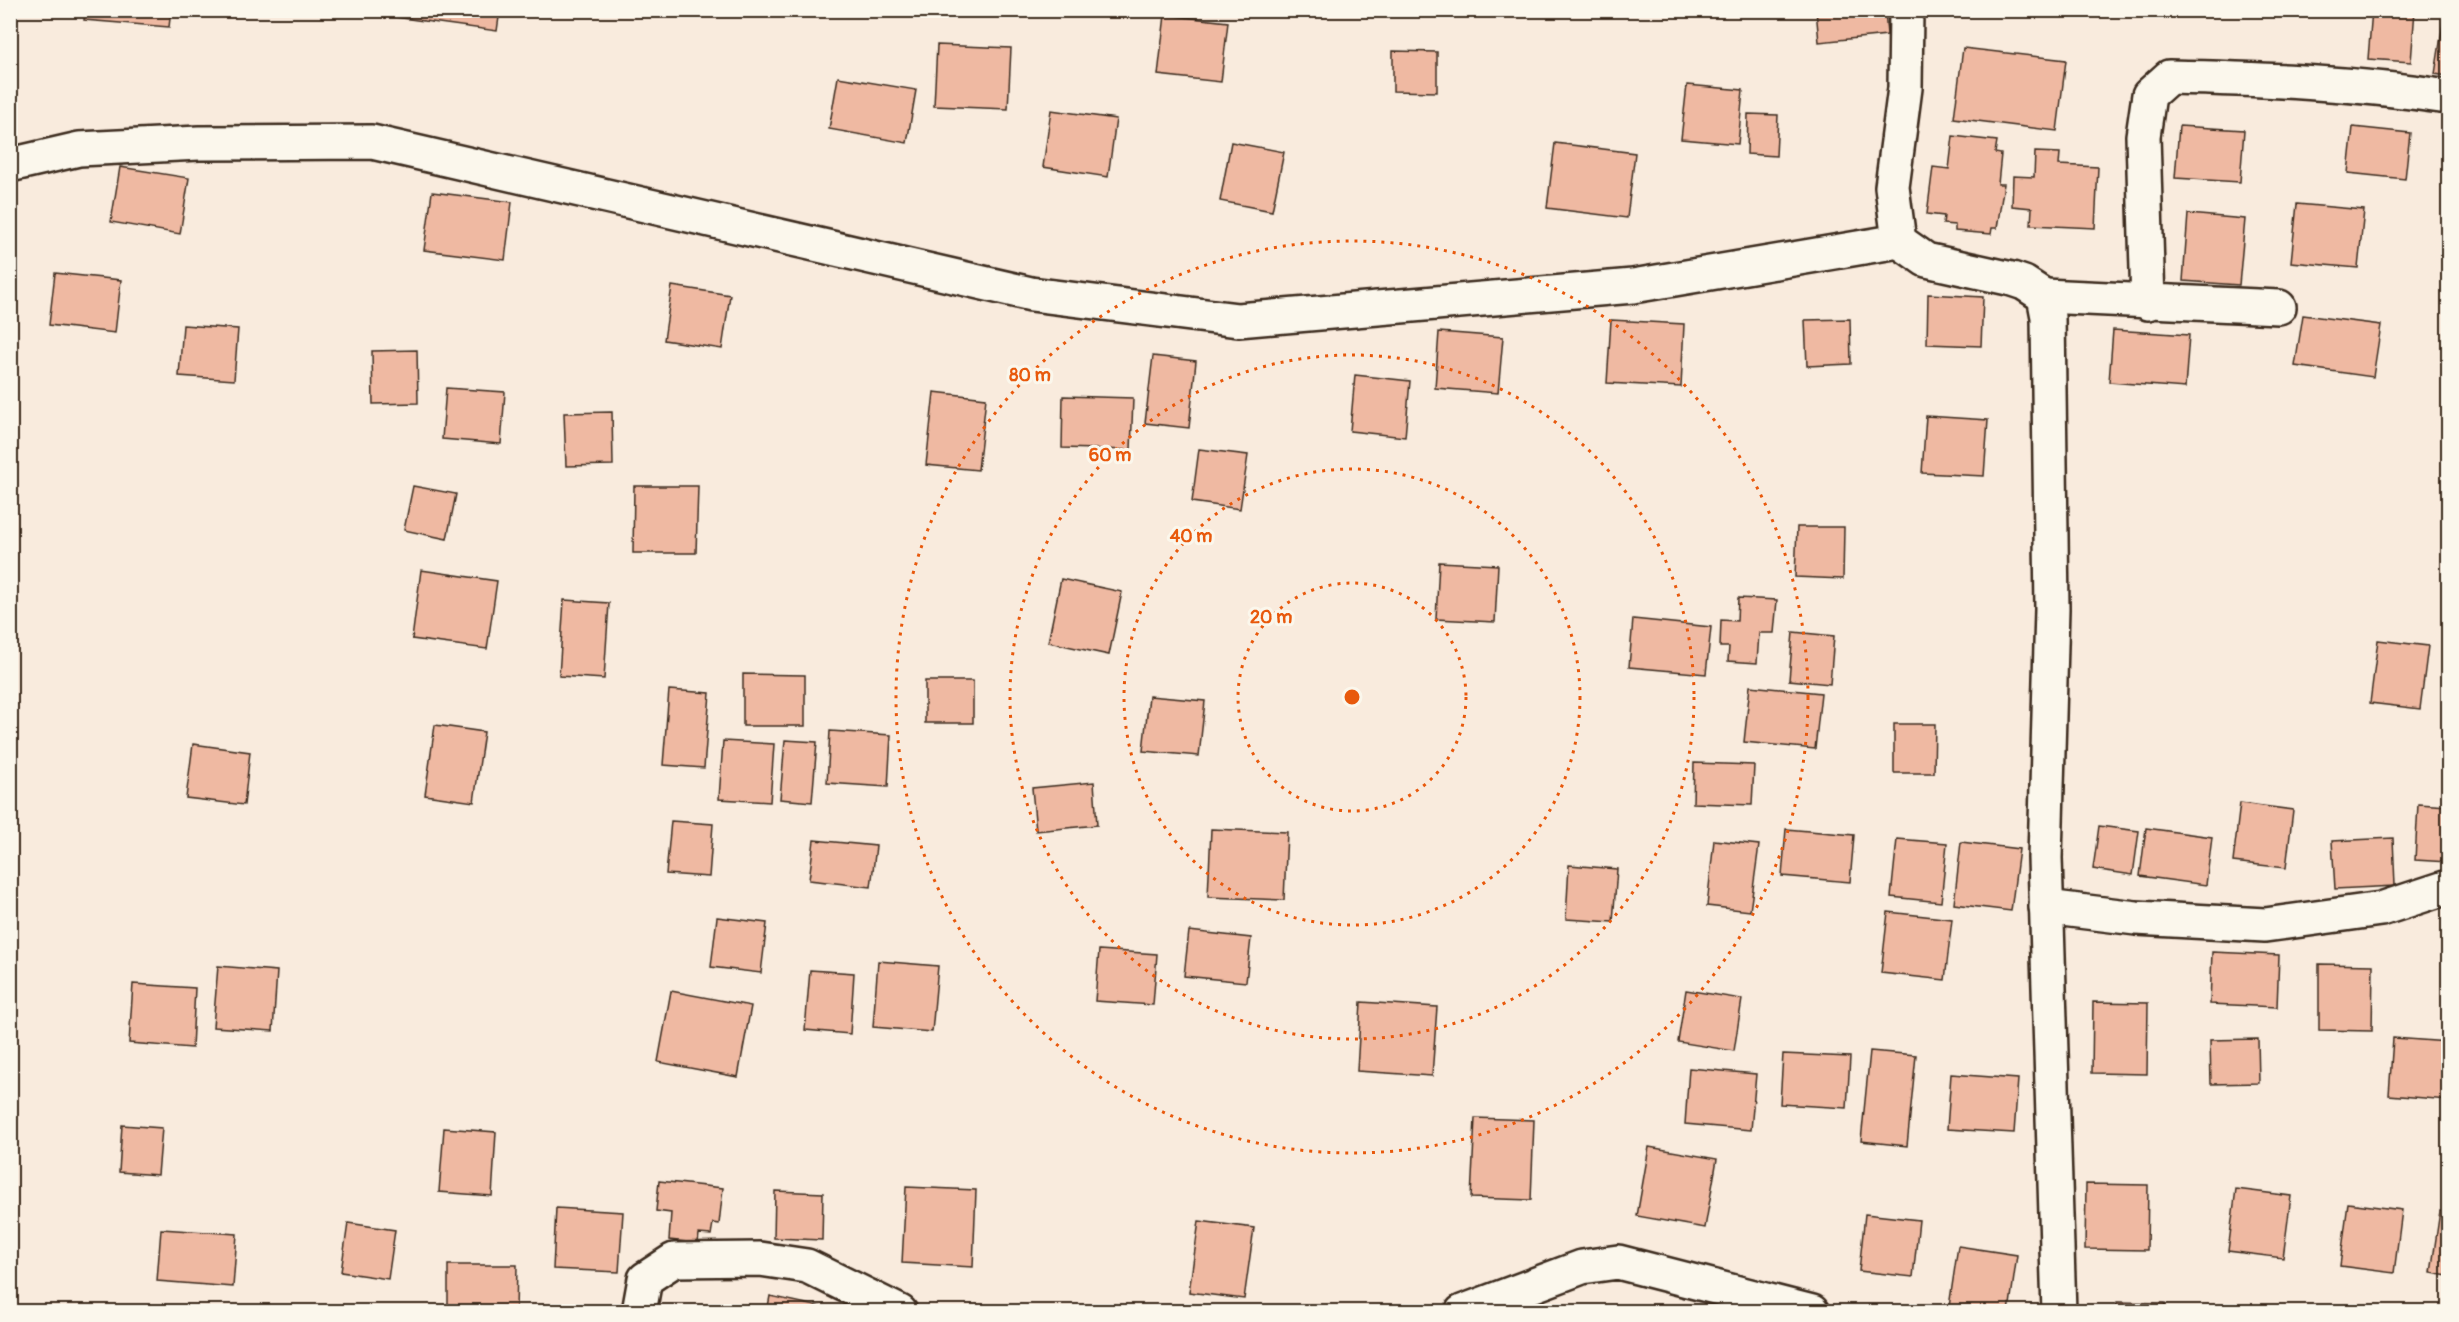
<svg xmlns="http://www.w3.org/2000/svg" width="2459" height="1322" font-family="Pangolin,sans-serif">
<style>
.building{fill:#efb9a2;stroke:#3b2a1e;stroke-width:1.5}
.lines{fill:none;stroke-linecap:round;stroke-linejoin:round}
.street-casing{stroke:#3b2a1e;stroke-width:38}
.secondary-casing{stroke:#3b2a1e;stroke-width:38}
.street{stroke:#fbf7ec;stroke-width:33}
.secondary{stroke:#fbf7ec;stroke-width:33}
.ring{fill:none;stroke:#e8590c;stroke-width:3;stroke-dasharray:3 6}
.centre{fill:#e8590c;stroke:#fbf7ec;stroke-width:3}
.ring-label{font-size:18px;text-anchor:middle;font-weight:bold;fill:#e8590c;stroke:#fbf7ec;stroke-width:6;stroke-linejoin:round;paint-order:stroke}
</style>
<rect width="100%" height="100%" fill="#f9ebdd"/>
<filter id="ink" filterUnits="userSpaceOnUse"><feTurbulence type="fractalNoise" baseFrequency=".0167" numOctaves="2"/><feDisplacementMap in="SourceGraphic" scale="12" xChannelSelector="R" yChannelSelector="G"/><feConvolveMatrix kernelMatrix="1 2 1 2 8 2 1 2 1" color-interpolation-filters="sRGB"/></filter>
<g filter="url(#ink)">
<!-- building -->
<path class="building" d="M85,10H171L169,27L84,20Z
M389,10H500L497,31L388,16Z
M1816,10H1885L1887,35L1819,42Z
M2372,10H2415L2411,62L2368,59Z
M2445,11L2448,12V76L2435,74Z
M1165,15L1228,22L1221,82L1158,75Z
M937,45L1011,48L1008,109L934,106Z
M1963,48L2066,60L2057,131L1954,118Z
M1393,51L1437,52V92L1393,91Z
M838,77L916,90L907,143L829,129Z
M1687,85L1743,90L1738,144L1681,139Z
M1051,110L1116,119L1108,177L1043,167Z
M1748,114L1778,115L1776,156L1747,154Z
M2179,126L2244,130L2240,182L2175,178Z
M2353,127L2410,133L2405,179L2348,173Z
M1953,136L1997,141L1995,153L2001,154L1998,184H2004L1997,228H1992L1991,234L1955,231V225L1943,224L1944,216L1927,214L1933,167L1949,169Z
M1231,142L1284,152L1272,211L1220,201Z
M1555,143L1635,153L1627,218L1547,208Z
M2035,152L2060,153L2059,165L2098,167L2095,228L2031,225L2032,208L2012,206L2013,176L2034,177Z
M120,167L189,178L180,234L111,222Z
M432,192L512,202L505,260L424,250Z
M2297,204L2364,210L2358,268L2291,262Z
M2188,214L2245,219L2239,285L2183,281Z
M55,273L121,280L115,333L49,325Z
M672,286L730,295L722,349L664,340Z
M1928,294L1983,297L1981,346L1927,344Z
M2303,315L2381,325L2373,377L2295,366Z
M1850,319L1851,364L1807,366L1805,320Z
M1611,320L1684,324L1681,387L1607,383Z
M183,325L238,329L234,380L179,376Z
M2113,330L2189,335L2185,388L2109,382Z
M1439,332L1503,337L1498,393L1435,388Z
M417,350L418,403L373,404L372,351Z
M1153,356L1196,361L1189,428L1145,423Z
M1355,375L1410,381L1405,437L1350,431Z
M446,388L505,392L501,444L442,439Z
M934,392L986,398L978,470L926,465Z
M1063,396L1133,398L1131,450L1062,448Z
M612,412L613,465L566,466L564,413Z
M1926,416L1988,420L1984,476L1922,473Z
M1199,449L1248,455L1240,509L1192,502Z
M413,486L456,494L447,539L404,530Z
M634,486H698L696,553H633Z
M1797,527H1844L1843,579L1795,577Z
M1439,562L1498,565L1495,622L1436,619Z
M421,570L497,581L487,649L412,639Z
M1061,579L1122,592L1109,655L1048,642Z
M1738,598L1777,600L1774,633H1759L1757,663L1728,661L1729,647H1720L1721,620L1737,621Z
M564,600L609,603L604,679L559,676Z
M1633,619L1711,627L1706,674L1629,667Z
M1793,632L1834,636L1830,684L1789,680Z
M2378,640L2428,646L2420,709L2370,703Z
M743,674L805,675V726H743Z
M925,681H973V723H925Z
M1750,686L1821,693L1815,749L1744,742Z
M669,690L710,693L704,768L663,765Z
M1149,696L1205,701L1199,756L1143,751Z
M1894,724H1935L1934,773H1894Z
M435,725L484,732L474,802L425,795Z
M830,731L891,735L888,787L827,783Z
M785,740L817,742L812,802L780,799Z
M723,741L774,744L770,802L719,799Z
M193,744L250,752L244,805L186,798Z
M1694,763L1754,765L1752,805L1693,803Z
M1094,782L1097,825L1036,831L1032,788Z
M2240,803L2293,810L2286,868L2233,862Z
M2418,804L2448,806V862L2415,860Z
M671,821L713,824L709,877L666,874Z
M2099,826L2139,831L2133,875L2093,869Z
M2146,828L2212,837L2206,885L2140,876Z
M1211,829L1287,832L1284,900L1208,897Z
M1786,829L1854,835L1850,882L1782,876Z
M2393,838L2395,886L2335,889L2332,841Z
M1897,839L1947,843L1941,902L1891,897Z
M814,840L876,846L871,887L809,880Z
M1714,840L1759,845L1750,911L1707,906Z
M1961,842L2019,849L2011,911L1954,904Z
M1569,865L1617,869L1613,922L1566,919Z
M1888,912L1952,919L1945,980L1881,973Z
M717,917L767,923L761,973L711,967Z
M1189,931L1251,938L1246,982L1184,976Z
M1099,950L1157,954L1153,1005L1095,1001Z
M2212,952L2279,955L2277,1007L2210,1004Z
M878,961L938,966L932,1032L873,1027Z
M2319,964L2373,965L2372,1031L2319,1030Z
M218,966L277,971L273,1031L213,1027Z
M810,970L854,973L850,1034L805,1030Z
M133,984L195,988L192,1048L129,1043Z
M1686,990L1742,999L1734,1051L1678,1042Z
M671,991L751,1006L738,1077L658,1062Z
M1361,1002L1437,1007L1432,1076L1357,1071Z
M2093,1002L2148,1003L2147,1074L2092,1073Z
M2393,1038L2448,1042V1100L2389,1095Z
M2258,1039L2259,1083L2211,1084L2210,1040Z
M1870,1051L1916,1055L1907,1146L1861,1141Z
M1783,1054L1850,1057L1847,1108L1780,1104Z
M1689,1068L1756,1074L1751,1130L1685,1124Z
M1951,1074L2018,1079L2014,1133L1947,1129Z
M1475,1118L1534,1120L1531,1200L1471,1198Z
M122,1125L162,1128L158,1175L119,1172Z
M444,1128L496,1132L492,1196L439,1192Z
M1649,1147L1717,1159L1705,1228L1637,1216Z
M659,1181L723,1188L719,1224L713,1223L711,1235L699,1234L698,1243L669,1240L671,1213L656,1211Z
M2086,1184L2148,1185L2147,1250L2085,1249Z
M906,1187L976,1190L973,1267L902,1263Z
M2236,1189L2291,1196L2283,1258L2228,1251Z
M775,1191L823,1193L822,1240L774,1238Z
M2348,1203L2402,1210L2394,1273L2340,1266Z
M556,1208L623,1212L619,1272L553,1269Z
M2440,1211L2448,1212V1276L2431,1273Z
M1865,1214L1919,1220L1913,1277L1859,1271Z
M1199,1221L1254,1228L1244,1299L1189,1292Z
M348,1223L395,1230L388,1279L341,1272Z
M161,1229L237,1234L233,1287L157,1281Z
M1958,1246L2017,1255L2009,1312H1980L1949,1307Z
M448,1265H517L516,1312H448Z
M770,1296L830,1309L829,1312H767Z
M2117,1302L2165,1303V1312H2116Z
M2207,1306L2253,1312H2206Z"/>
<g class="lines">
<!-- street casing -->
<g class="street-casing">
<path id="street" d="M10,165L79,149L199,143L372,142L1031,294L1238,320L1633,286L1899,241
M2044,296L2279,307
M2148,303L2143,136L2149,95L2169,77C2263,79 2356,83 2448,97
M2046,907L2136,918L2265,925L2381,909L2448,887
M639,1312L645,1279L674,1260L760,1259L807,1266L900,1312
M1462,1312L1582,1267L1618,1262L1812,1312"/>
</g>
<!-- secondary casing -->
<g class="secondary-casing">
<path id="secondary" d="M1906,10L1905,88L1892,187L1899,241L1926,260L2012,279L2024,283L2044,296L2048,317L2052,609L2045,858L2059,1312"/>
</g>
<!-- street -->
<use href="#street" class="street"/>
<!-- secondary -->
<use href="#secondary" class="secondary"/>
</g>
</g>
<!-- distance rings -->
<g class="ring">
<circle cx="1352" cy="697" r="114"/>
<circle cx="1352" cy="697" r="228"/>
<circle cx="1352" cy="697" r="342"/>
<circle cx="1352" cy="697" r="456"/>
</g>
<circle cx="1352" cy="697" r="9" class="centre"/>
<g class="ring-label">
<text x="1030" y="381">80 m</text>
<text x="1110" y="461">60 m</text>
<text x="1191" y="542">40 m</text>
<text x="1271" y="623">20 m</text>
</g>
<!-- margin -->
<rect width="2459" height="1322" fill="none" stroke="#fbf7ec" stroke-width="36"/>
<rect x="18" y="18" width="2423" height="1286" fill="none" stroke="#3b2a1e" stroke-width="2" filter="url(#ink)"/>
</svg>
